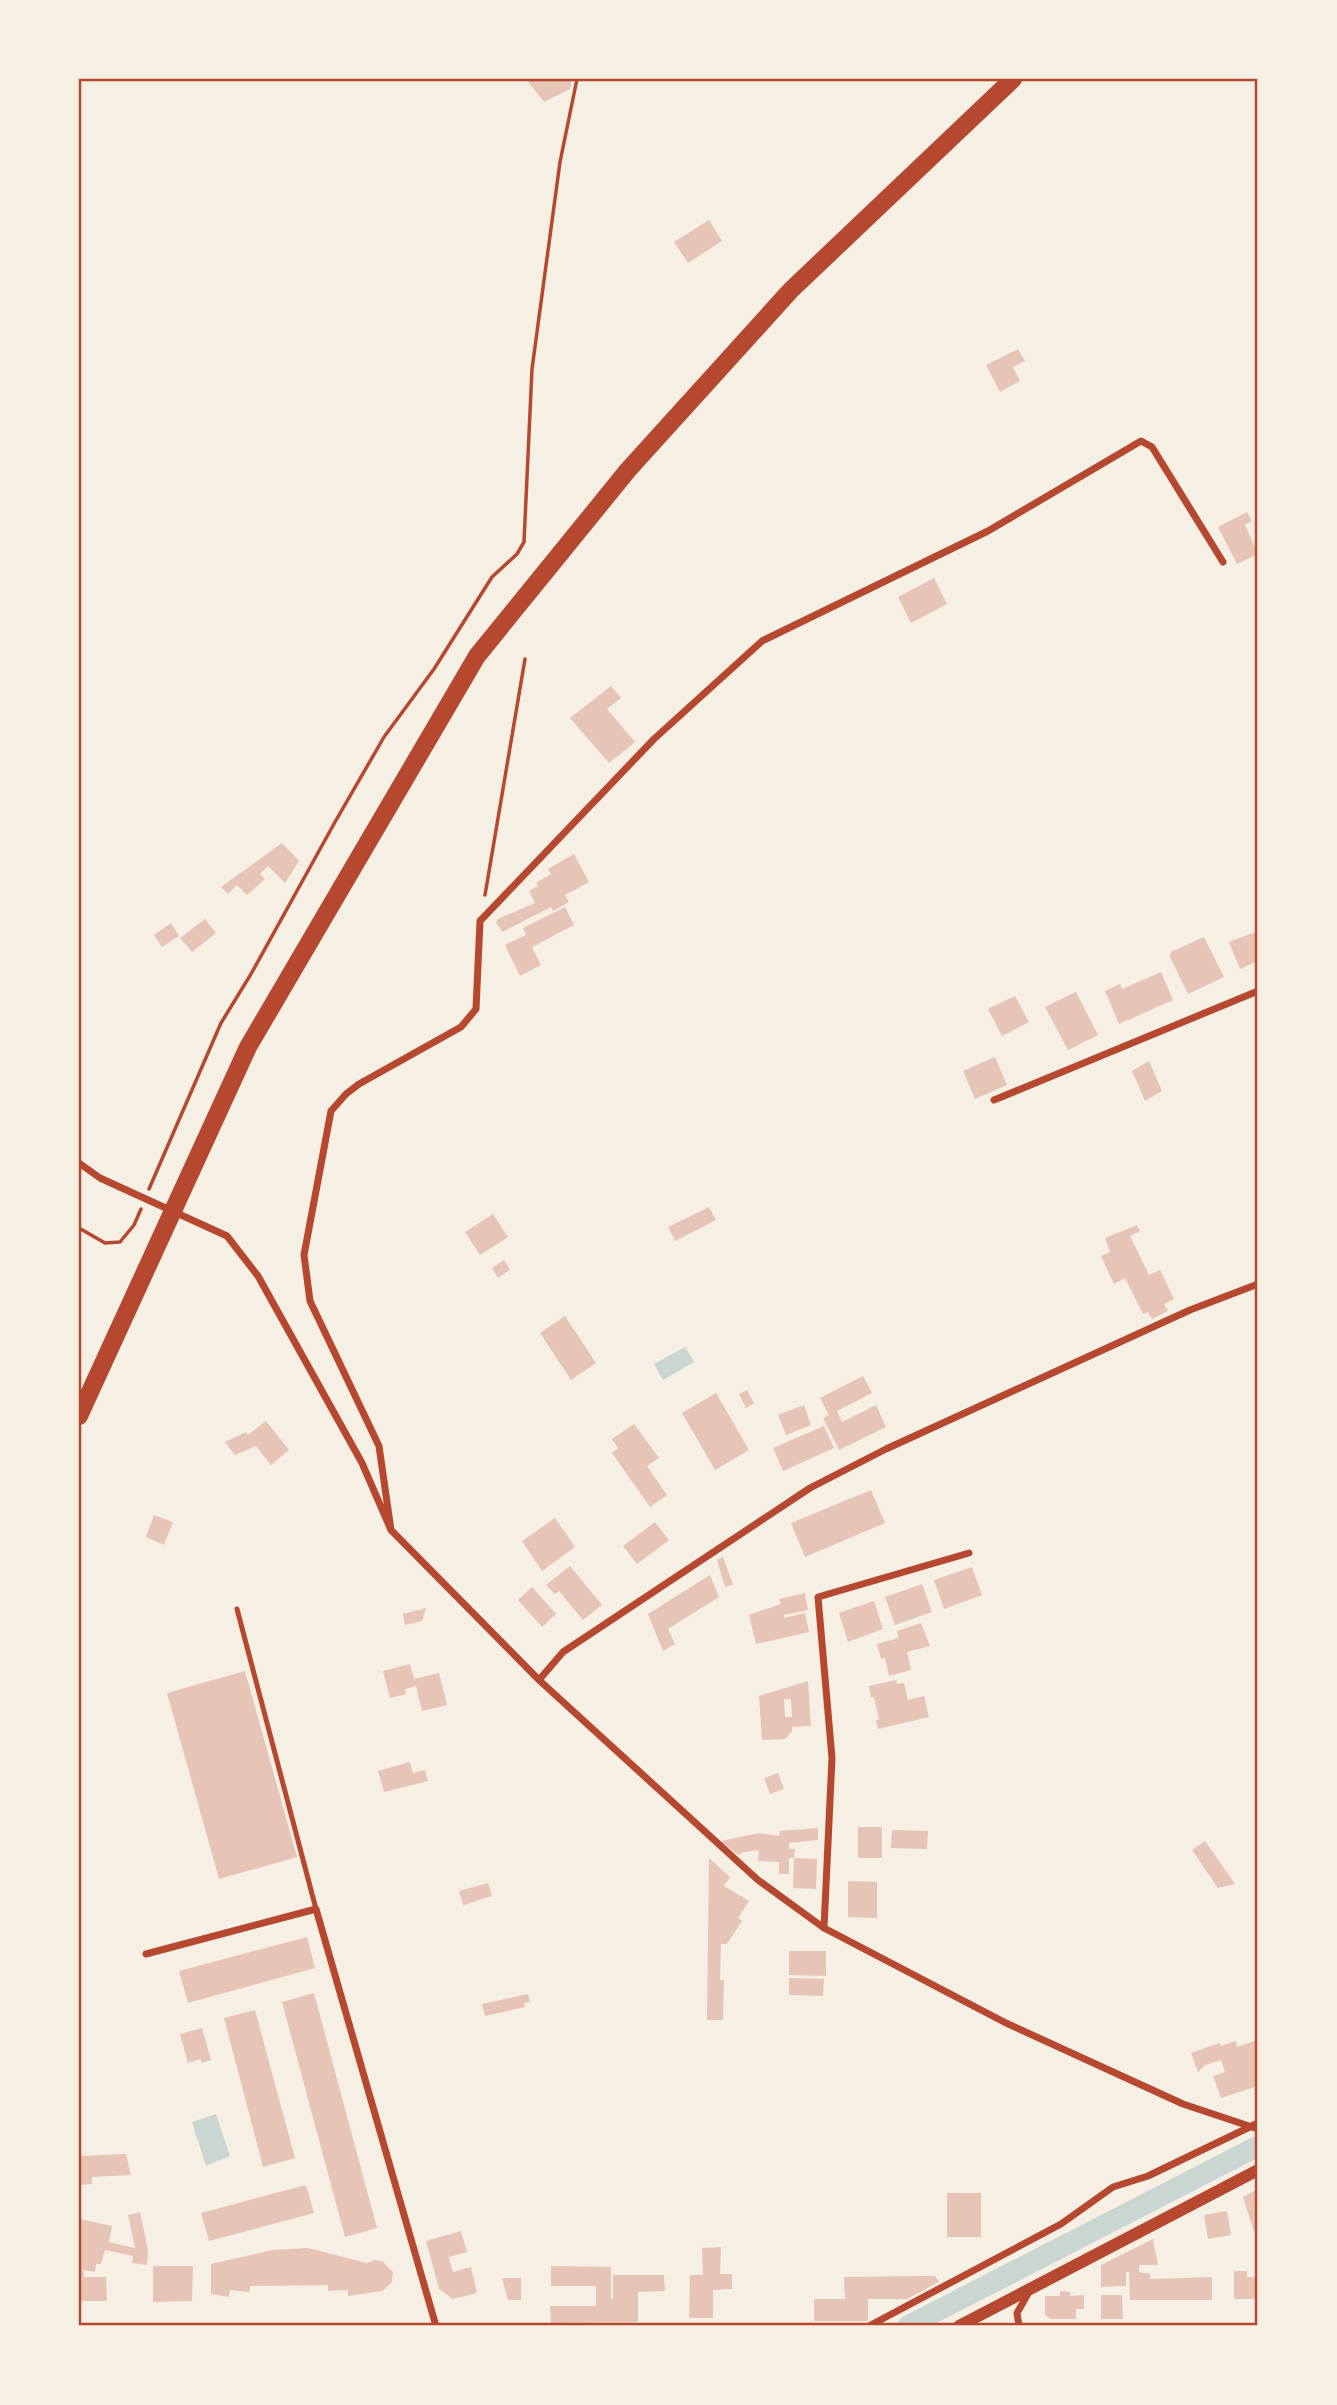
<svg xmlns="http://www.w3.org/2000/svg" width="1337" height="2405" font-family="'Titillium Web',sans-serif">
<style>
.water{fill:#c9d6d2}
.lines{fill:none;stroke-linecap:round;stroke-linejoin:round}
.canal{stroke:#c9d6d2;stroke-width:21}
.building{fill:#e6c5b7;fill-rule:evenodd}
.path{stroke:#b5482f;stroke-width:3.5}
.service{stroke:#b5482f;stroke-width:5}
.minor{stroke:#b5482f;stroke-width:7}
.tertiary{stroke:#b5482f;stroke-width:12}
.trunk{stroke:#b5482f;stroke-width:18}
.neatline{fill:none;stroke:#b5482f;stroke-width:2.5}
</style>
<rect width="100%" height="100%" fill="#f6efe4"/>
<!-- water -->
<path class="water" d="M685,1347L694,1362L663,1380L654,1364Z
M216,2114L230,2156L206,2166L192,2122Z"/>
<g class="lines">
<!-- canal -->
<path class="canal" d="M908,2326L1258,2146"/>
</g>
<!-- building -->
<path class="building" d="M526,79H572L570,89L544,102Z
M709,220L722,241L688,263L674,242Z
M1018,349L1025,361L1013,367L1020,381L1000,392L986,365Z
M1247,512L1252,521L1245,525L1258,554L1237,564L1218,527Z
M934,578L947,604L911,623L898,597Z
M611,686L621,698L607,709L635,742L609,763L570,718Z
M282,843L299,861L285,883L268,866L260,874L265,879L247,895L237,885L228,894L221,887Z
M574,854L589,882L565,895L569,902L553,911L551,907L502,932L496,922L498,919L535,903L529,891L538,886L536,883L551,874L548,869Z
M565,907L574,925L532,947L541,965L520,976L505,945L526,935L523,928Z
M205,919L216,933L192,952L180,938Z
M171,923L179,936L162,947L154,935Z
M1258,931V961L1240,969L1229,942Z
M1204,937L1224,977L1188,994L1170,957L1171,952Z
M1161,972L1173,1000L1119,1024L1105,991L1120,984L1122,989Z
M1076,992L1098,1035L1068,1050L1045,1007Z
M1015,996L1029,1022L1002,1036L988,1009Z
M995,1057L1007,1085L975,1099L963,1071Z
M1149,1061L1162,1091L1145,1101L1132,1071Z
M709,1207L716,1220L675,1241L668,1227Z
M493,1214L508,1237L480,1255L465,1232Z
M1137,1225L1140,1231L1130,1236L1149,1275L1160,1270L1174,1299L1164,1304L1168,1311L1152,1319L1148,1312L1143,1314L1125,1278L1114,1284L1101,1256L1110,1252L1105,1238Z
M504,1260L510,1270L498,1278L492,1268Z
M565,1316L596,1363L571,1380L540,1333Z
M863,1376L872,1393L837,1411L842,1422L876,1405L886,1427L839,1450L823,1418L829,1415L820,1398Z
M747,1390L754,1403L746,1408L739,1394Z
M716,1393L749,1450L715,1470L682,1413Z
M804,1405L811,1425L786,1435L778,1415Z
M266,1421L289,1450L271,1465L256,1446L235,1455L225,1442L246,1432L248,1435Z
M634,1424L659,1458L647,1466L667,1495L650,1507L612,1453L618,1448L612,1439Z
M824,1426L834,1448L783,1471L773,1448Z
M871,1490L885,1523L805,1557L791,1523Z
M154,1515L173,1522L164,1545L146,1537Z
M555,1518L575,1547L542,1571L522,1541Z
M655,1522L669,1540L637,1564L623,1546Z
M723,1557L733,1585L725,1587L717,1560Z
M570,1566L602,1605L583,1620L559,1591L555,1594L546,1585Z
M972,1567L982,1595L944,1609L934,1580Z
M710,1575L719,1597L668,1629L675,1644L663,1651L648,1614Z
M922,1584L932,1612L895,1625L885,1597Z
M532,1587L556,1614L542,1627L518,1600Z
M805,1593L808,1610L784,1615V1618L805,1613L809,1632L756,1644L749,1615L781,1604L779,1599Z
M874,1601L883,1629L848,1642L839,1613Z
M426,1608L422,1621L405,1625L403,1614Z
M921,1623L930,1646L907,1652L911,1670L889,1676L885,1658L881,1659L877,1644L898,1638L897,1631Z
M410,1664L414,1679L439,1673L447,1705L422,1711L416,1686L405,1689L406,1694L390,1698L383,1671Z
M245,1671L297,1857L219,1879L167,1693Z
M896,1680L897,1684L904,1683L908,1700L924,1696L929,1717L878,1729L876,1720H879L874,1697L871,1698L869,1686Z
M808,1681L811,1726L792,1727V1731L785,1739L762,1740L759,1696ZM784,1699H791L792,1717H785Z
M410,1762L413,1773L425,1770L428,1781L384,1792L378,1771Z
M778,1773L784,1789L770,1794L764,1778Z
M858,1827H882V1858H858Z
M818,1828V1840L789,1843V1849H795L794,1858H789V1874H779V1862L758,1861L759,1850L744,1852L738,1855L721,1841L759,1833L779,1836L780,1831Z
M892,1830L928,1831L927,1849L891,1848Z
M1205,1841L1235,1884L1218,1888L1192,1850Z
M709,1858L730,1877L724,1886L749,1901L738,1918L742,1921L727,1944H721L720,1980H724L723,2020H707Z
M794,1858L817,1859L816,1889L793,1888Z
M848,1881L877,1882V1918L848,1917Z
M488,1883L492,1896L463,1905L459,1891Z
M307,1937L315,1968L188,2003L179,1971Z
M789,1951H826V1976L789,1975Z
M789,1978L824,1979L823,1996L789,1995Z
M314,1993L377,2228L345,2237L282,2002Z
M528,1994L530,2002L524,2003L525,2007L485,2016L482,2004Z
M255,2010L295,2158L263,2167L224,2018Z
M202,2028L211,2060L202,2063L200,2059L188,2063L180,2034Z
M1258,2040V2086L1221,2098L1213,2076L1225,2072L1221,2060L1205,2065L1198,2072L1191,2053L1220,2043L1221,2046L1236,2041L1237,2047Z
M126,2154L131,2175L92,2177V2184L79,2185V2156Z
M306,2185L314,2213L209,2241L201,2213Z
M1258,2189V2230L1254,2232L1243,2197Z
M947,2193H981V2237H947Z
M1227,2211L1231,2235L1208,2239L1204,2215Z
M140,2212L148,2250L147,2265L132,2263L133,2256L105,2250L101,2264H96L95,2272L83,2270L84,2277H106L107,2301H79L80,2219L112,2226L109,2242L135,2248L128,2215Z
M461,2231L467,2252L449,2257L453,2272L471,2267L477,2293L453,2299L439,2289L426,2241Z
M1153,2239L1158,2265H1139V2272L1150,2274V2279L1212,2277V2300H1130L1129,2272H1126V2286L1101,2287V2265Z
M721,2247L720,2274H732V2289L713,2290V2318H689L690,2275H703L702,2248Z
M308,2248L367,2263L374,2260L382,2261L393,2272L392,2282L382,2291L348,2296V2290L328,2291V2285L250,2286V2292L230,2290L229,2297L211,2294V2264L273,2250Z
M153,2266H193L192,2301L153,2302Z
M551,2266L611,2267V2299H613V2275H664L665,2291L638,2292V2322L551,2323L550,2306H596V2286H551Z
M1234,2271H1247V2277H1258V2299H1234Z
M922,2276H935L939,2282L907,2299H868V2321H814V2299H845L844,2277Z
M502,2278H521V2300H508Z
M1060,2291L1070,2292V2296L1084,2295V2309H1076V2319H1051L1045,2315V2296H1060Z
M1101,2295H1122L1123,2319H1101Z"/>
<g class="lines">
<!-- path -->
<path class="path" d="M485,895L525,659
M149,1189L221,1023L251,974L335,822L384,737L434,669L492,577L517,554L524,542L532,369L560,162L577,79
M79,1228L105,1243L120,1242L134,1225L141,1209"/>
<!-- service -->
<path class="service" d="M237,1609L316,1909"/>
<!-- minor -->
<path class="minor" d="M994,1100L1258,991
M79,1163L100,1178L227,1236L258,1276L362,1463L391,1530L539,1680L758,1880L824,1928L1006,2023L1183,2104L1258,2129
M391,1530L379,1446L310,1301L304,1255L331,1111L346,1094L359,1084L461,1027L476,1009L480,921L654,739L762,641L988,531L1141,441L1152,447L1223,562
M539,1680L563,1652L810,1488L886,1449L1190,1310L1258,1284
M824,1928L832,1758L818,1597L969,1553
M146,1954L316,1909L436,2326
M869,2326L1061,2224L1113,2187L1148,2176L1258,2123
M1019,2326L1017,2313L1029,2292"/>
<!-- tertiary -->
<path class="tertiary" d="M959,2326L1258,2170"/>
<!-- trunk -->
<path class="trunk" d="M79,1416L248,1047L477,656L628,470L791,290L1013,79"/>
</g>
<!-- border -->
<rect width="1337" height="2405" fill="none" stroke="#f6efe4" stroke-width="161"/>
<rect x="80" y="80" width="1176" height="2244" class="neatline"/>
</svg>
